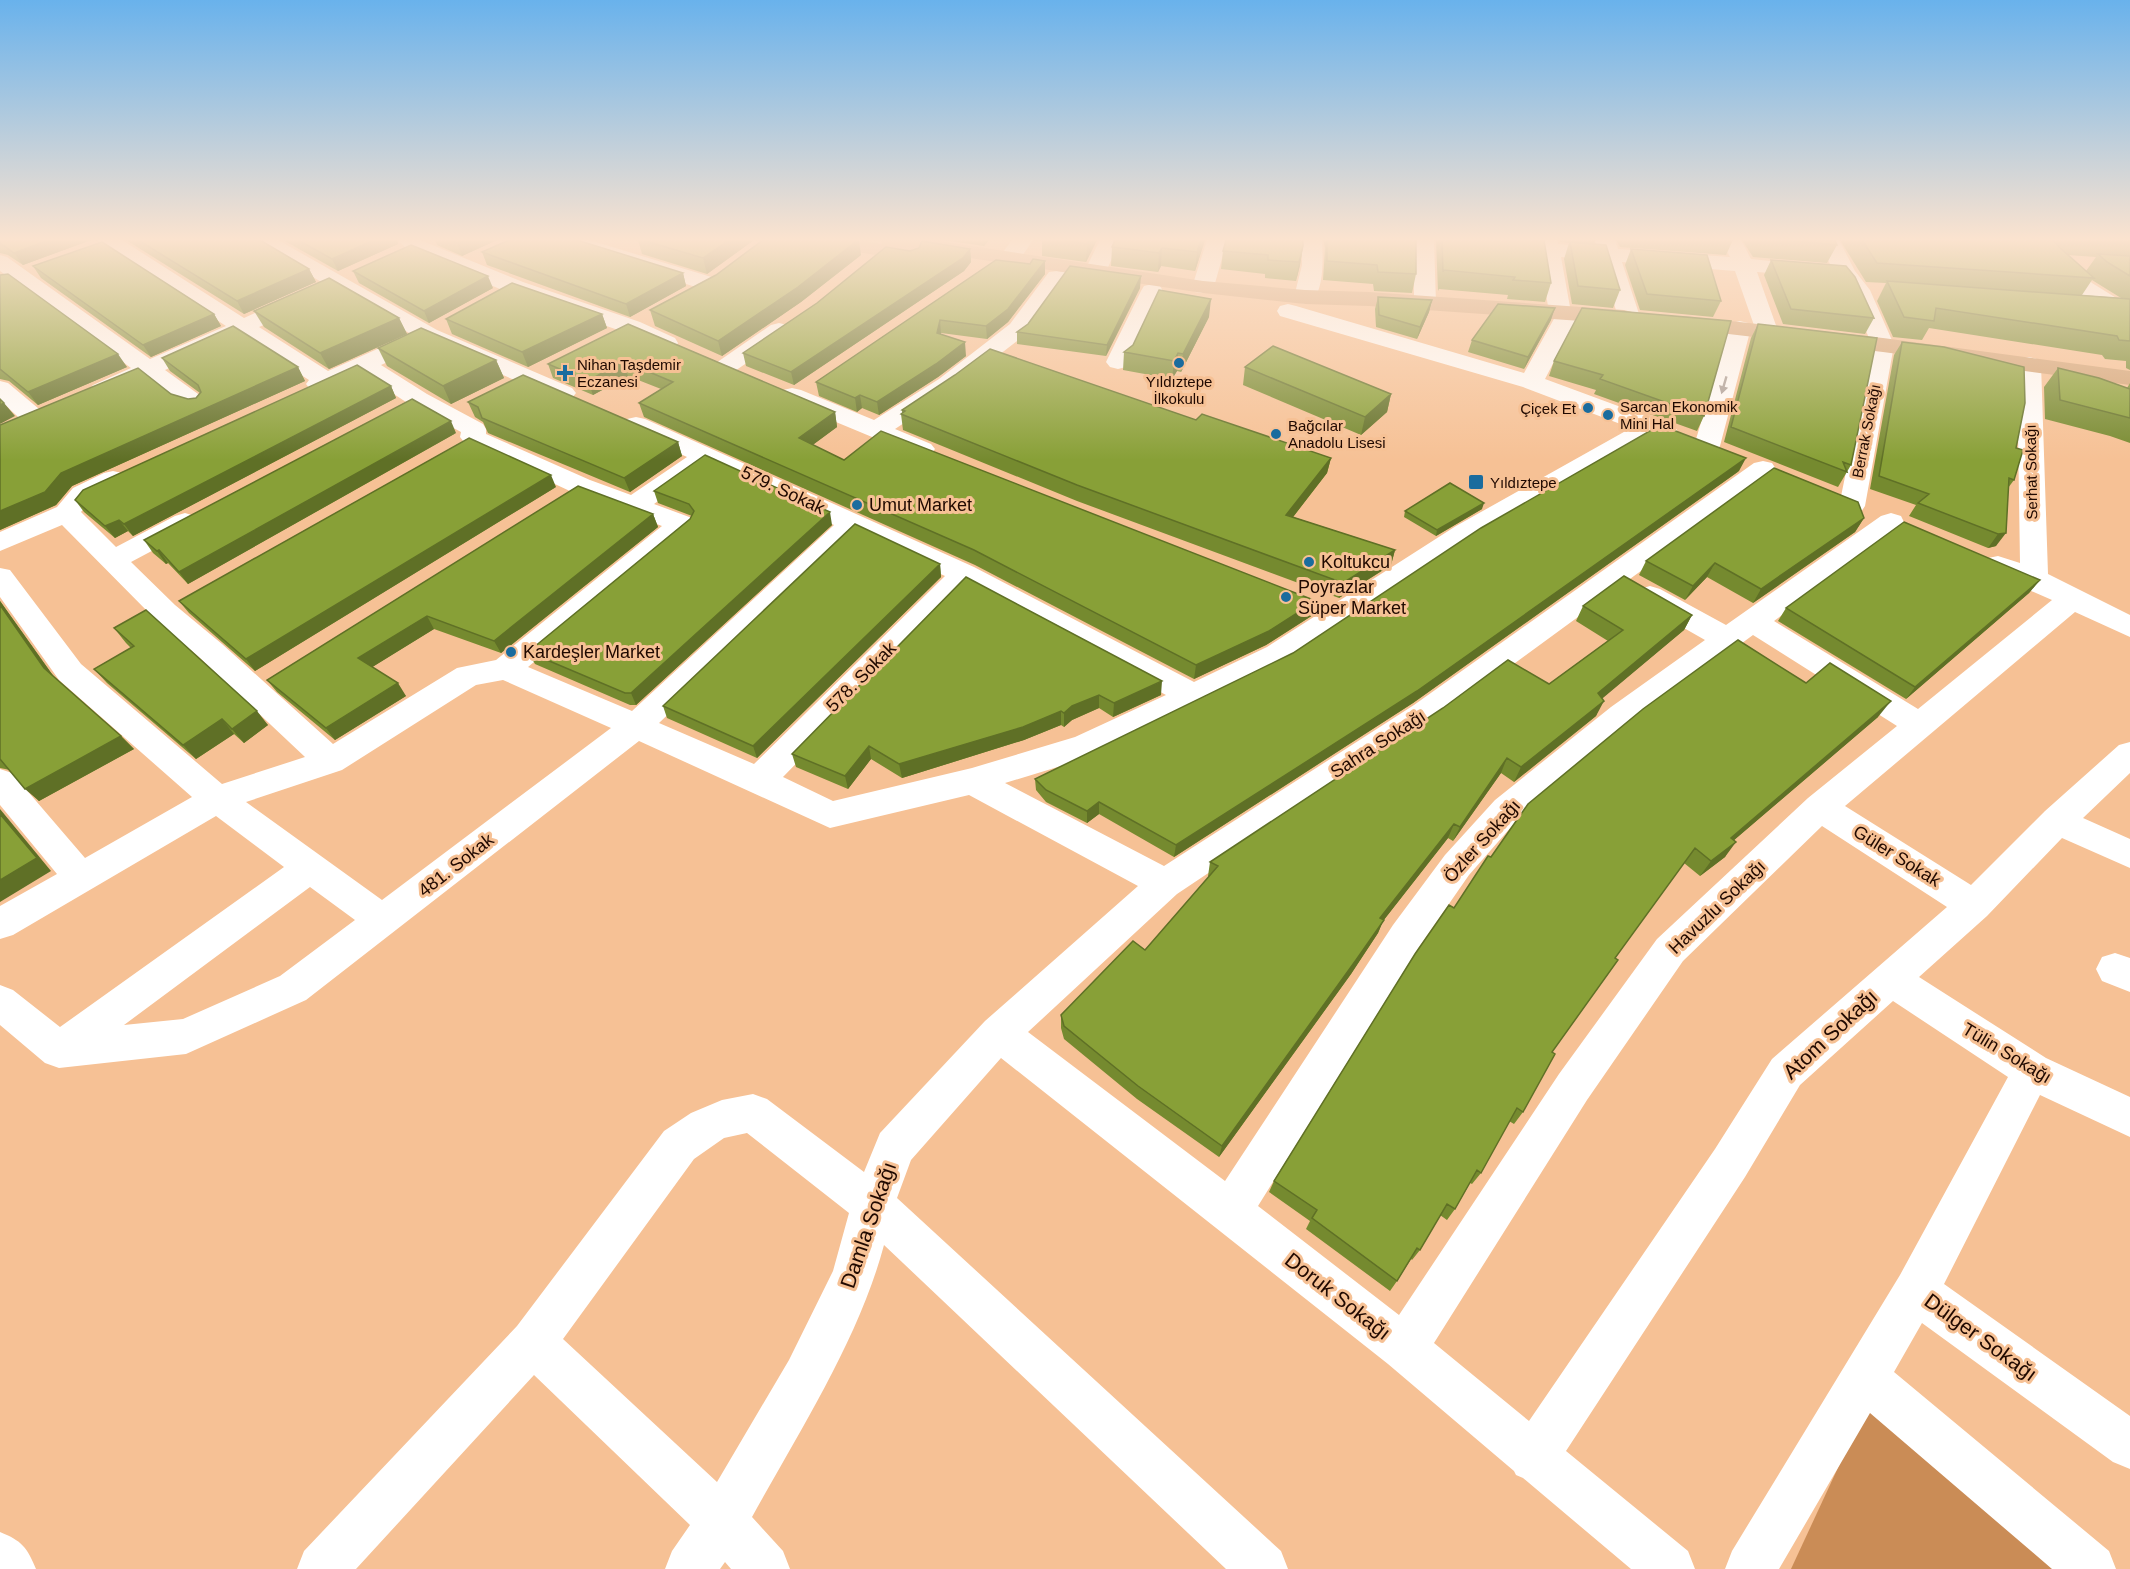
<svg xmlns="http://www.w3.org/2000/svg" width="2130" height="1569" font-family="Arial,sans-serif">
<style>
.green{fill:#ca8c56}
.lines{fill:none;stroke-linecap:round;stroke-linejoin:round}
.minor{fill:#fff;fill-rule:evenodd}
.major{fill:#d2a376;fill-rule:evenodd}
.wall{fill:#758a2f;fill-rule:evenodd}
.shaded-wall{fill:#5f7026}
.building{fill:#88a037;stroke:#5f7026;stroke-width:1.5}
.oneway{fill:#a69d99}
.poi-dot{fill:#1a6c9e;stroke:#f6c195;stroke-width:2}
.labels{text-anchor:middle;dominant-baseline:central;stroke-width:6;stroke-linejoin:round;paint-order:stroke}
.far-poi-label{font-size:15px;fill:#200900;stroke:#f6c195;text-anchor:start}
.far-street-label{font-size:15px;fill:#200900;stroke:#f6c195}
.street-label{font-size:18px;fill:#200900;stroke:#f6c195}
.poi-label{font-size:18px;fill:#200900;stroke:#f6c195;text-anchor:start}
.near-street-label{font-size:21px;fill:#200900;stroke:#f6c195}
</style>
<rect width="100%" height="100%" fill="#f6c195"/>
<!-- green -->
<path class="green" d="M1874,1390L2102,1569H1791Z"/>
<g class="lines">
<!-- minor -->
<path class="minor" d="M98,240H122L244,318L292,296L300,294L308,296L311,301L308,306L259,327L328,371L411,334L256,244L253,240H278L437,330L572,388L576,393L572,398L564,400L556,398L429,343L381,365L427,394L483,424L486,429V434L590,480L631,495L687,457L627,429L624,424L627,419L636,417L645,419L974,567L1194,682L1267,647L1456,526L1631,428L1523,387L1280,316L1277,311L1280,306L1288,304L1296,306L1524,373L1555,317L1549,312L1537,240H1557L1558,244L1597,247L1595,240H1615L1618,249L1730,257L1721,240H1741L1751,259L1818,266L1822,270L1818,274L1811,276L1757,272L1778,331L1775,336L1767,338L1759,336L1756,331L1735,271L1622,262L1640,317L1637,322L1629,324L1621,322L1618,317L1601,260L1561,257L1570,307L1576,308L1579,313L1545,379L1675,427L1678,432L1675,437L1666,439L1653,436L1476,538L1289,663L1097,755L1005,783L1164,866L1414,705L1754,463L1763,461L1772,463L1776,469L1772,475L1436,721L1177,894L1028,1032L1225,1181L1393,925L1445,855L1495,800L1611,707L1705,640L1640,603L1636,596L1640,589L1650,586L1660,589L1726,625L1881,516L1891,513L1901,516L1904,522L1901,528L1774,621L1918,709L2052,600L1988,572L1984,565L1988,558L1998,556L2020,563L2017,364L2021,359L2029,357L2037,359L2041,364L2048,574L2130,615V637L2075,612L1845,806L1971,885L2045,811L2119,745L2130,742V773L2083,818L2130,839V868L2062,838L1987,916L1919,977L2046,1058L2130,1097V1137L2040,1095L1944,1284L2130,1416V1469L2113,1462L1922,1323L1894,1372L2109,1551L2116,1569H2052L1870,1413L1779,1569H1725L1732,1551L1900,1275L2008,1077L1893,1001L1800,1085L1745,1177L1566,1451L1688,1551L1695,1569H1631L1523,1478L1516,1475L1514,1471L1388,1364L1001,1058L911,1160L897,1198L1281,1551L1288,1569H1226L884,1245C859,1339 799,1432 752,1517L783,1551L790,1569H731L725,1562L720,1569H665L672,1551L690,1525L534,1375L356,1569H297L304,1551L517,1326L664,1131L691,1113L722,1100L753,1094L767,1099L864,1172L880,1133L985,1021L1138,886L969,795L830,828L639,741L306,1000L186,1054L59,1068L45,1063L0,1025V985L13,990L60,1027L284,867L216,816L13,935L0,939V906L57,874L0,805V769L12,773L85,858L192,797L59,680L0,597V568L10,570L81,664L222,784L305,757L200,658L155,619L62,525L0,551V532L57,507L73,488L104,473L113,471L122,473L126,479L122,485L91,500L81,512L116,547L175,516L185,513L195,516L198,522L195,528L131,562L175,605L222,644L333,744L457,668L496,660L662,526L572,492L464,442L460,437L461,432L409,404L362,373C345,381 328,394 310,389L306,384L309,380L241,336L165,370L205,399L208,404L205,409C183,414 162,391 146,379C130,386 110,400 93,395L89,390L93,385L131,368L0,271V255L7,257L150,359L226,326L101,244ZM707,466L834,525L632,711L528,667L692,530L696,524L692,518L654,504ZM856,535L945,576L754,764L659,723ZM967,588L1166,695L1075,737L972,768L833,801L783,777ZM1753,635L1897,726L1808,798L1657,939L1559,1074L1399,1315L1258,1206L1419,947L1469,875L1519,818L1633,723ZM503,680L611,728L382,900L246,802L342,770L476,685ZM1822,826L1947,907L1772,1059L1715,1149L1529,1421L1434,1343L1587,1100L1683,961ZM310,887L355,920L280,976L183,1019L124,1025ZM747,1133L849,1213L833,1271L789,1360L717,1482L563,1339L694,1159L724,1138Z
M398,240H420L523,282L640,322L675,338L678,343L675,348L667,350L659,348L624,332L507,292L408,250Z
M557,240H589L718,279L721,284L718,289L710,290L702,289L560,244Z
M1012,240H1033C1024,253 1017,268 1001,263L998,259Z
M1100,240H1120L1106,272L1103,277L1095,278L1087,277L1084,272Z
M1207,240H1227L1214,287L1211,292L1203,293L1195,292L1192,287Z
M1302,240H1322C1323,260 1324,285 1313,302L1305,304L1297,302L1294,297L1302,265Z
M1414,240H1434L1436,304L1433,309L1425,311L1417,309L1414,304Z
M1819,240H1839L1855,271L1870,290L1894,345L1865,506L1861,512L1852,514L1843,512L1839,506L1872,345L1849,291L1834,273Z
M2028,240H2050L2092,283L2126,304L2130,310V333L2122,331L2110,314L2076,293Z
M1057,271L1065,272L1068,277L1026,334L955,389L895,429L931,444L935,449L931,454L922,457L913,454L783,400L780,395L783,390L792,388L801,390L874,420L939,379L1010,324L1049,272Z
M1152,284L1160,286L1163,291L1130,362L1126,367L1118,369L1110,367L1106,362L1141,291L1144,286Z
M1740,321L1748,323L1751,328L1720,446L1716,451L1707,454L1698,451L1694,446L1729,328L1732,323Z
M779,323L787,325L790,330L787,335L732,373L724,375L716,373L712,368L716,363L771,325Z
M0,381L8,383L45,414L48,419L45,424C25,429 14,412 0,400Z
M2115,953L2130,958V992L2102,981L2096,969L2102,957Z
M0,1532C22,1541 27,1547 36,1569H0Z"/>
<!-- major -->
<path class="major" d="M812,240H859L882,244L880,240H932L1203,281L1305,290L1369,292L1624,310L1632,312L1635,317L1632,322L1624,324L1369,306L1305,304L1203,293L917,250L921,255L918,259L911,261L822,246L815,244Z
M1685,316L1883,338L2130,371V385L1883,352L1677,328L1674,323L1677,318Z"/>
</g>
<!-- wall -->
<path class="wall" d="M0,240H91L23,265L8,255L0,253Z
M126,240H260L309,269L316,282L244,314Z
M283,240H397L398,244L338,271Z
M435,240H497L462,256L437,245Z
M638,240H754L707,274L642,254Z
M943,240H989L984,246Z
M1042,240H1097L1086,262L1042,256Z
M1205,240L1195,271L1161,266L1158,272L1111,266L1112,247Z
M1323,240H1416V274L1412,293L1374,291L1373,284L1323,280L1325,248Z
M1436,240H1544L1551,283L1545,302L1507,299L1508,295L1439,289L1438,291Z
M1559,240H1596L1594,244L1620,290L1613,308L1572,304L1564,259L1569,243L1560,242Z
M1616,240H1733L1726,255L1620,247Z
M1742,240H1835L1837,245L1827,263L1753,257Z
M1840,240H2130V370L2126,368V361L2105,359L2102,355L1929,328L1922,340L1893,337L1877,301L1886,283L1866,282ZM2067,255L2096,257L2086,271ZM2092,280L2121,298L2082,295Z
M1303,246L1300,265L1296,281L1265,278V274L1221,269L1223,251Z
M970,249L971,262L964,271L794,385L746,366L743,353L910,251Z
M1631,249L1721,301L1713,317L1640,310L1625,265Z
M482,252L683,273L686,286L630,317L487,265Z
M861,255L801,302L722,356L655,326L650,310L716,275Z
M996,260L1045,274L1008,322L987,339L941,333V334L966,356L938,377L879,415L862,408L857,412L819,396L816,382Z
M1771,260L1874,318L1865,334L1783,324L1764,275Z
M33,266L214,314L221,326L151,357L41,278Z
M353,271L493,288L429,323L359,283Z
M0,275L127,367L38,405L9,381L0,379Z
M1140,288L1106,356L1017,344V332L1028,324Z
M1378,297L1432,300L1429,312L1417,339L1376,327L1375,309Z
M1582,308L1704,416L1697,431L1594,394L1596,390L1549,376L1554,361Z
M254,311L399,318L407,334L329,369L264,327Z
M602,314L607,328L528,367L452,334L446,319Z
M1209,317L1181,372L1177,371L1172,379L1123,370L1124,352Z
M1551,320L1524,369L1468,352L1472,340Z
M628,324L835,412L837,427L812,445L844,460L1313,615L1266,645L1194,679L975,565L644,417L639,403L661,389L628,376L593,395L553,378L548,364Z
M1758,324L1851,465L1838,487L1724,442L1751,338Z
M1902,342L2016,448L2014,480L2008,488L1996,546L1988,548L1909,516L1916,505L1870,489L1894,355Z
M378,348L496,360L504,378L451,404L387,366Z
M162,358L298,367L305,381L72,486L56,505L0,530V425L171,394L188,399L196,398L200,393L170,371Z
M1245,367L1391,394L1387,412L1361,435L1243,385Z
M2058,368L2127,388L2130,383V443L2110,436L2045,419L2044,387Z
M391,386L396,398L133,536L128,531L115,538L84,512L75,500Z
M468,402L678,442L682,456L630,492L488,433L483,422L475,417Z
M902,410L1196,420L1331,458L1327,473L1293,517L1395,550L1391,565L1339,598L1077,501L903,430L901,414L902,413Z
M456,433L188,584L168,563L166,564L153,553L144,540Z
M1739,471L1413,703L1174,857L1099,814L1087,823L1046,802L1036,790L1035,779Z
M556,487L255,671L189,613L179,601Z
M654,491L832,525L636,705H630L535,664L528,652L690,519L692,516L658,503Z
M1482,509L1436,536L1404,517L1405,511Z
M653,514L658,527L501,653L434,629L372,667L406,696L335,740L277,692L267,680Z
M1864,518L1855,532L1753,603L1707,577L1685,600L1639,575L1646,561Z
M940,564L941,577L757,758L667,718L663,706Z
M966,577L1161,695L1113,717L1099,708L1072,720L1064,727L1061,725L1024,740L902,778L871,759L848,789L796,767L792,754Z
M2040,580L2029,593L1906,699L1778,621L1786,608Z
M0,601L53,676L121,736L134,749L39,801L10,770L0,768Z
M1583,606L1692,615L1684,630L1602,698L1596,716L1514,782L1501,773L1453,841L1448,838L1383,921L1378,933L1351,974L1219,1157L1137,1099L1064,1039L1061,1028V1015L1145,950L1209,877L1208,876L1210,862L1549,684L1608,641L1576,621Z
M114,628L268,725L244,743L234,734L196,759L107,683L94,669L131,648L126,643Z
M1806,683L1878,717L1734,840L1725,857L1700,876L1684,863L1615,958L1552,1052L1523,1112L1514,1124L1509,1121L1481,1173L1472,1184L1470,1183L1455,1209L1447,1220L1440,1215L1420,1250L1412,1260L1411,1259L1397,1281L1390,1291L1306,1229L1310,1221L1269,1192L1274,1181L1454,908L1491,857Z"/>
<!-- shaded-wall -->
<path class="shaded-wall" d="M49,240H91L23,265L14,253Z
M374,240H397L398,244L338,271L332,259Z
M463,240H497L462,256L457,243Z
M729,240H754L707,274L703,258Z
M859,240L861,255L801,302L722,356L718,341Z
M983,240H989L984,246Z
M1088,240H1097L1086,262L1087,244Z
M1201,240H1205L1195,271L1197,252Z
M1303,246L1300,265L1296,281L1299,262Z
M1162,248L1161,266L1158,272L1159,253Z
M970,249L971,262L964,271L794,385L791,372Z
M1045,261V274L1008,322L987,339L986,326Z
M309,269L316,282L244,314L237,301Z
M683,273L686,286L630,317L626,304Z
M488,276L493,288L429,323L424,311Z
M1141,276L1140,288L1106,356L1107,345Z
M1211,299L1209,317L1181,372L1183,354Z
M1432,300L1429,312L1417,339L1420,327Z
M1555,308L1551,320L1524,369L1528,357Z
M214,314L221,326L151,357L143,345Z
M602,314L607,328L528,367L522,352Z
M399,318L407,334L329,369L320,353Z
M940,320L941,333L938,346L937,333Z
M965,342L966,356L938,377L879,415L877,402Z
M1178,353L1177,371L1172,379L1174,361Z
M118,354L127,367L38,405L28,392Z
M496,360L504,378L451,404L443,386Z
M623,361L628,376L593,395L588,381Z
M298,367L305,381L72,486L56,505L0,530V511L61,473Z
M391,386L396,398L133,536L124,524Z
M1391,394L1387,412L1361,435L1365,417Z
M860,395L862,408L857,412L855,398Z
M4,403L15,416L0,424V405Z
M835,412L837,427L802,453L799,438Z
M451,421L456,433L188,584L179,572Z
M678,442L682,456L630,492L624,478Z
M1331,458L1327,473L1283,530L1286,515Z
M1746,458L1739,471L1413,703L1174,857L1176,845Z
M551,475L556,487L255,671L246,659Z
M1484,503L1482,509L1436,536L1437,530Z
M830,512L832,525L636,705L631,693Z
M653,514L658,527L501,653L494,641Z
M1864,518L1855,532L1753,603L1761,589Z
M119,520L128,531L115,538L105,526Z
M2006,533L1996,546L1988,548L1998,534Z
M159,550L168,563L166,564L157,551Z
M1395,550L1391,565L1339,598L1343,583Z
M1715,563L1707,577L1685,600L1693,586Z
M940,564L941,577L757,758L753,746Z
M2040,580L2029,593L1906,699L1915,687Z
M0,601L57,681L44,668L0,605Z
M1316,601L1313,615L1266,645L1194,679L1196,665Z
M1692,615L1684,630L1591,708L1598,693Z
M427,616L434,629L366,671L358,658Z
M1162,681L1161,695L1113,717L1114,703Z
M398,683L406,696L335,740L326,728Z
M1099,695V708L1072,720L1064,727V713L1072,706Z
M1604,701L1596,716L1514,782L1521,767Z
M1891,701L1878,717L1719,853L1731,838Z
M257,711L268,725L244,743L232,729Z
M1061,711V725L1024,740L902,778L899,764Z
M222,719L234,734L196,759L183,745Z
M121,736L134,749L39,801L25,789Z
M869,746L871,759L848,789L845,776Z
M1507,758L1501,773L1453,841L1460,827Z
M1099,802V814L1087,823V811Z
M0,809L51,871L0,902Z
M1454,824L1448,838L1383,921L1378,933L1351,974L1219,1157L1222,1146L1380,918Z
M1736,842L1725,857L1700,876L1711,861Z"/>
<!-- building -->
<path class="building" d="M0,240H49L14,253L0,243Z
M138,240H260L309,269L237,301Z
M298,240H374L332,259Z
M450,240H463L457,243Z
M509,240H577L683,273L626,304L482,252Z
M642,240H729L703,258Z
M763,240H858L798,287L718,341L650,310L716,275Z
M1063,240H1088L1087,244Z
M1115,240H1201L1197,252L1162,248L1159,253L1112,247Z
M1226,240H1303V246L1299,262L1268,260V255L1223,251Z
M1327,240H1416V274L1378,272L1377,265L1327,261Z
M1442,240H1544L1551,283L1513,280L1515,277L1444,270L1443,272Z
M1785,240H1835L1837,245Z
M1862,240H2053L2059,247L2094,278L1877,263Z
M922,241L970,249L963,258L791,372L743,353L817,303L886,247L910,251L919,248Z
M102,242L214,314L143,345L33,266Z
M1570,242L1606,245L1620,290L1578,286Z
M411,245L488,276L424,311L353,271Z
M1631,249L1707,255L1721,301L1647,294Z
M2098,254L2130,256V276L2107,262Z
M1033,259L1045,261L1008,309L986,326L940,320L937,333L965,342L936,364L877,402L860,395L855,398L816,382L996,260L1030,264Z
M1771,260L1846,266L1855,277L1874,318L1791,309Z
M1070,266L1141,276L1107,345L1017,332L1028,324Z
M8,274L118,354L28,392L0,369V275Z
M329,278L399,318L320,353L254,311Z
M1887,281L2130,299V341L2119,340L2117,336L1936,308L1934,321L1904,317Z
M512,283L602,314L522,352L446,319Z
M1159,290L1211,299L1183,354L1178,353L1174,361L1124,352L1133,345Z
M1378,297L1432,300L1420,327L1379,315Z
M1498,304L1555,308L1528,357L1472,340Z
M1582,308L1731,321L1704,416L1600,379L1603,375L1554,361Z
M628,324L835,412L799,438L844,460L881,431L1316,601L1269,631L1196,665L974,550L639,403L673,382L623,361L588,381L548,364Z
M1758,324L1877,338L1851,465L1843,462L1847,472L1731,427Z
M233,326L298,367L61,473L45,492L0,511V425L138,368L171,394L188,399L196,398L201,392L198,385L162,358Z
M421,328L496,360L443,386L378,348Z
M1902,342L1944,347L2024,367L2025,403L2016,448L2023,450L2014,480L2009,478L2006,533L1998,534L1918,503L1929,494L1879,476Z
M1273,346L1391,394L1365,417L1245,367Z
M990,349L1196,420L1202,414L1331,458L1286,515L1395,550L1343,583L1077,485L901,414L905,411L902,410L955,375Z
M357,365L391,386L124,524L119,520L105,526L75,500L83,490Z
M2058,368L2099,378L2130,389V418L2060,400Z
M523,375L678,442L624,478L482,418L478,407L468,402Z
M0,399L4,403L0,405Z
M412,399L451,421L179,572L159,550L157,551L144,540Z
M1660,425L1746,458L1417,691L1176,845L1099,802L1087,811L1046,790L1035,779L1293,653L1481,528Z
M469,438L551,475L246,659L179,601Z
M705,455L830,512L631,693H625L528,652L690,519L694,511L689,504L654,491Z
M1774,468L1858,502L1864,518L1761,589L1715,563L1693,586L1646,561Z
M1450,483L1484,503L1437,530L1405,511Z
M578,486L653,514L494,641L427,616L358,658L398,683L326,728L267,680Z
M1904,522L2040,580L1915,687L1786,608Z
M855,524L940,564L753,746L663,706Z
M1624,576L1692,615L1598,693L1604,701L1521,767L1507,758L1460,827L1454,824L1380,918L1384,920L1356,960L1222,1146L1138,1086L1064,1026L1061,1015L1133,941L1145,950L1218,866L1210,862L1443,708L1508,660L1549,684L1623,630L1583,606Z
M966,577L1162,681L1114,703L1099,695L1072,706L1064,713L1061,711L1023,727L899,764L869,746L845,776L792,754Z
M0,605L44,668L121,736L25,789L0,759Z
M146,610L257,711L232,729L222,719L183,745L94,669L134,646L114,628Z
M1738,640L1806,683L1830,663L1891,701L1731,838L1736,842L1711,861L1695,848L1615,958L1618,960L1552,1052L1555,1054L1523,1112L1517,1108L1481,1173L1477,1170L1455,1209L1447,1204L1420,1250L1417,1248L1397,1281L1312,1218L1317,1210L1274,1181L1415,954L1449,905L1454,908L1488,856L1491,857L1528,804L1643,709Z
M0,814L37,858L0,880Z"/>
<!-- one-way arrows -->
<defs><path id="oneway-solid" d="M-6-.8H1V-3.2L6.5 0L1 3.2V.8H-6Z" transform="scale(1.5)"/></defs>
<use class="oneway" href="#oneway-solid" transform="translate(1724 385) rotate(106)"/>
<!-- sky -->
<linearGradient id="sky" x2="0" y2="1"><stop stop-color="#69b2ec"/><stop offset="0.52" stop-color="#fbe3cf"/><stop offset="1" stop-color="#fbe3cf" stop-opacity="0"/></linearGradient>
<rect width="2130" height="460" fill="url(#sky)"/>
<!-- markers -->
<g class="poi-dot">
<circle cx="1179" cy="363" r="6"/>
<path d="M562 364h6v6h6v6h-6v6h-6v-6h-6v-6h6z"/>
<circle cx="1588" cy="408" r="6"/>
<circle cx="1608" cy="415" r="6"/>
<circle cx="1276" cy="434" r="6"/>
<rect x="1468" y="474" width="16" height="16" rx="3"/>
<circle cx="857" cy="505" r="6"/>
<circle cx="1309" cy="562" r="6"/>
<circle cx="1286" cy="597" r="6"/>
<circle cx="511" cy="652" r="6"/>
</g>
<g class="labels">
<!-- far-poi labels -->
<g class="far-poi-label">
<text x="577" y="364">Nihan Taşdemir<tspan x="577" dy="17">Eczanesi</tspan></text>
<text x="1179" y="381" text-anchor="middle">Yıldıztepe<tspan x="1179" dy="17">İlkokulu</tspan></text>
<text x="1620" y="406">Sarcan Ekonomik<tspan x="1620" dy="17">Mini Hal</tspan></text>
<text x="1576" y="408" text-anchor="end">Çiçek Et</text>
<text x="1288" y="425">Bağcılar<tspan x="1288" dy="17">Anadolu Lisesi</tspan></text>
<text x="1490" y="482">Yıldıztepe</text>
</g>
<!-- far-street labels -->
<g class="far-street-label">
<text transform="translate(1866 431) rotate(-79)">Berrak Sokağı</text>
<text transform="translate(2031 472) rotate(-91)">Serhat Sokağı</text>
</g>
<!-- street labels -->
<g class="street-label">
<text transform="translate(783 490) rotate(25)">579. Sokak</text>
<text transform="translate(861 677) rotate(-45)">578. Sokak</text>
<text transform="translate(1378 744) rotate(-33)">Sahra Sokağı</text>
<text transform="translate(1482 841) rotate(-48)">Özler Sokağı</text>
<text transform="translate(1897 856) rotate(32)">Güler Sokak</text>
<text transform="translate(456 865) rotate(-38)">481. Sokak</text>
<text transform="translate(1717 907) rotate(-44)">Havuzlu Sokağı</text>
<text transform="translate(2007 1053) rotate(31)">Tülin Sokağı</text>
</g>
<!-- poi labels -->
<g class="poi-label">
<text x="869" y="505">Umut Market</text>
<text x="1321" y="562">Koltukcu</text>
<text x="1298" y="587">Poyrazlar<tspan x="1298" dy="21">Süper Market</tspan></text>
<text x="523" y="652">Kardeşler Market</text>
</g>
<!-- near-street labels -->
<g class="near-street-label">
<text transform="translate(1830 1034) rotate(-43)">Atom Sokağı</text>
<text transform="translate(868 1225) rotate(-71)">Damla Sokağı</text>
<text transform="translate(1338 1296) rotate(38)">Doruk Sokağı</text>
<text transform="translate(1981 1337) rotate(36)">Dülger Sokağı</text>
</g>
</g>
</svg>
